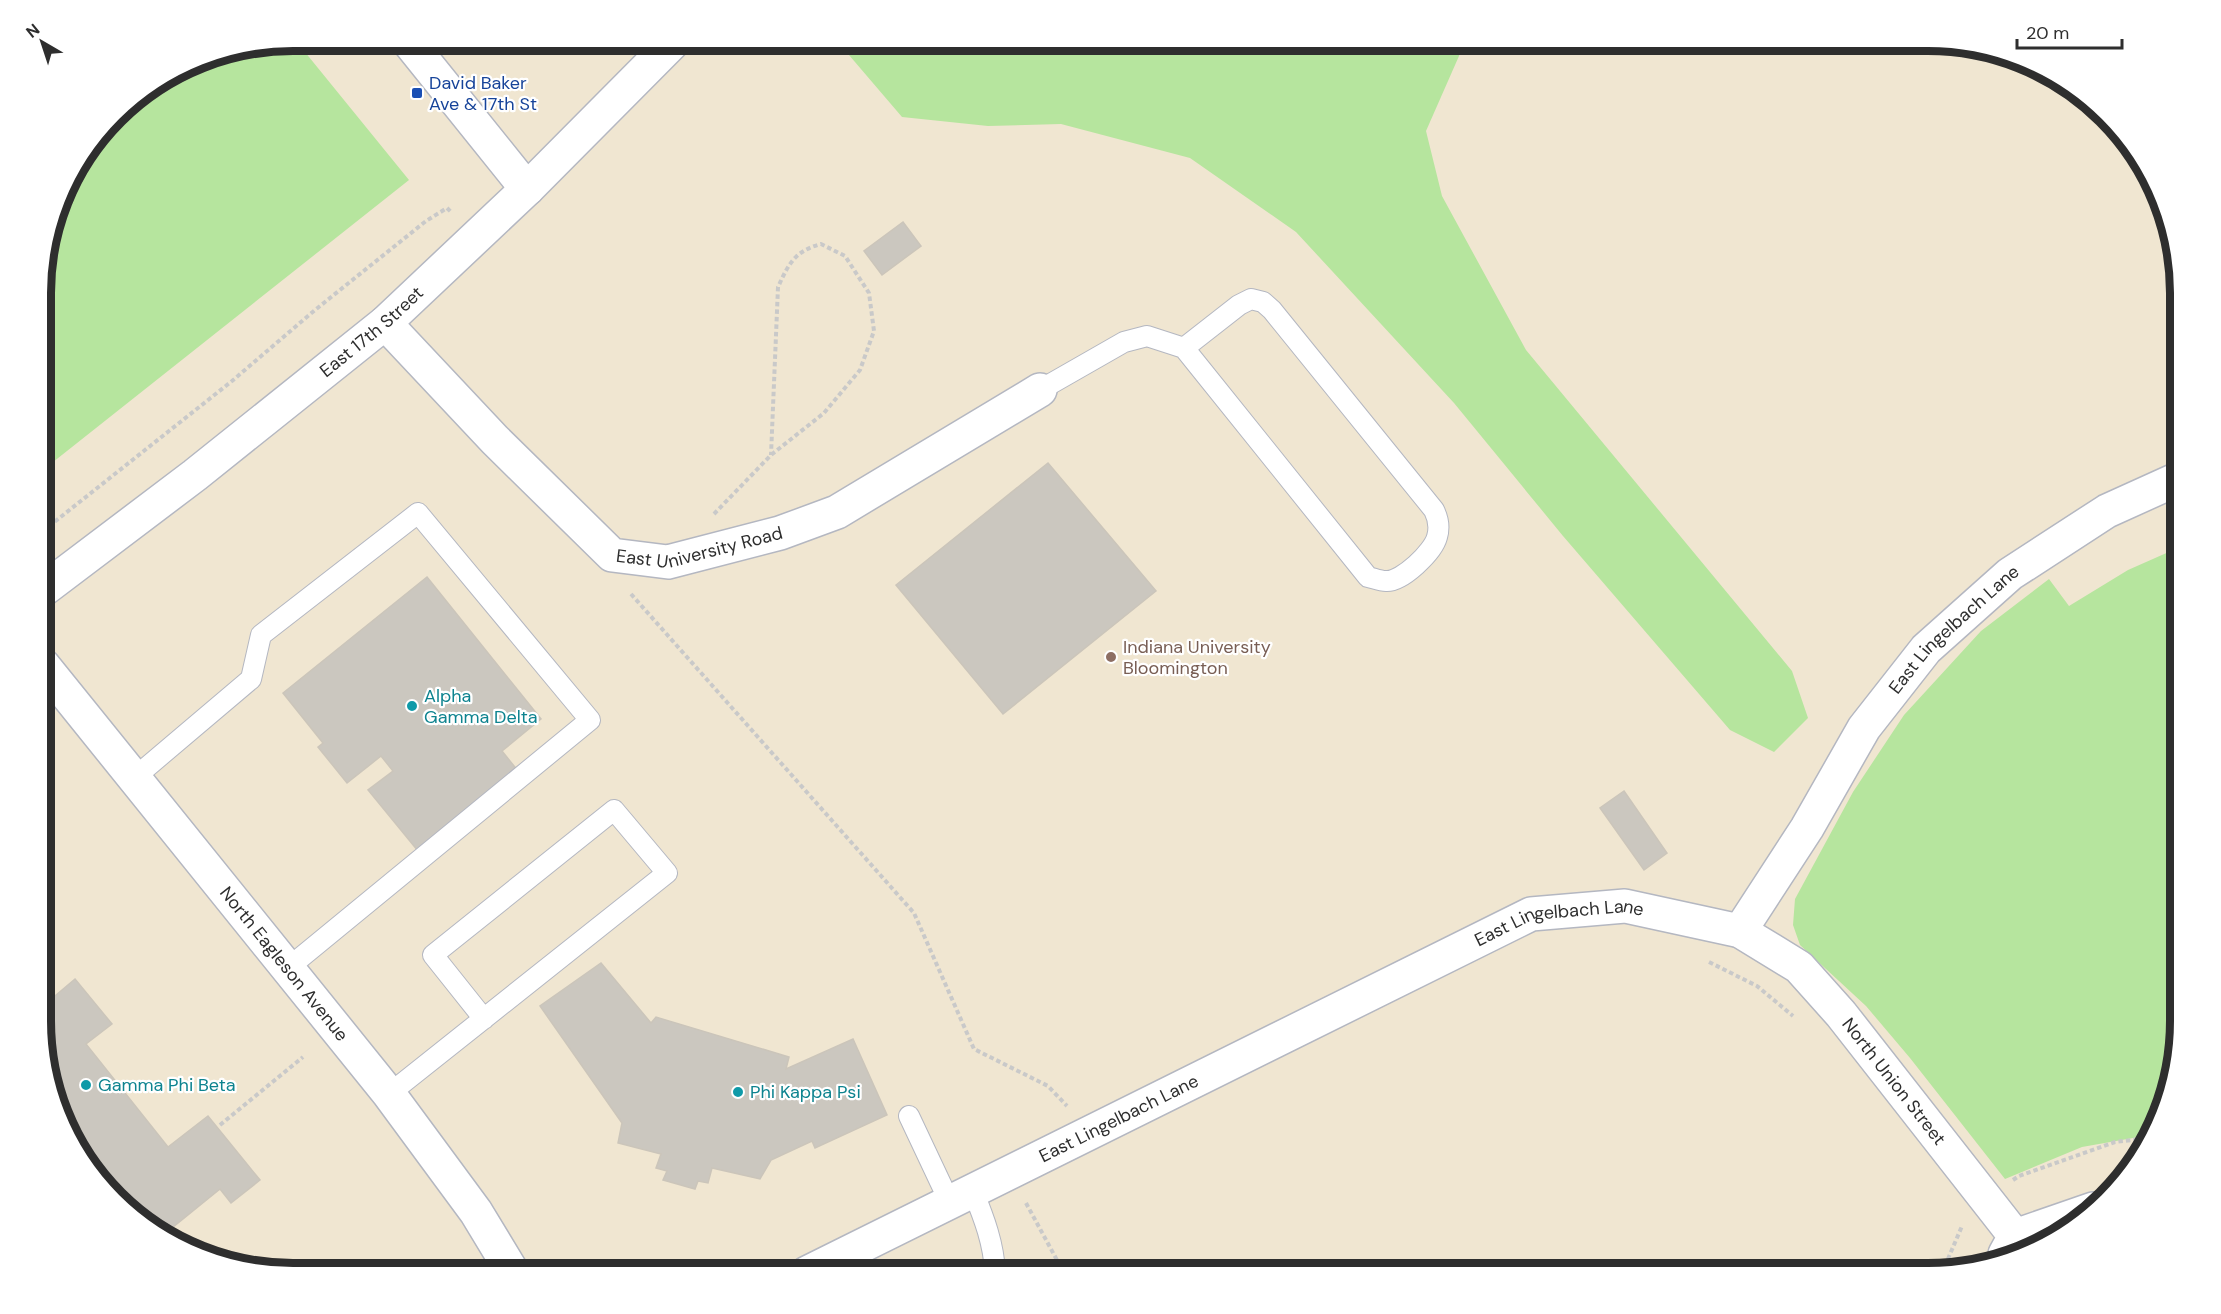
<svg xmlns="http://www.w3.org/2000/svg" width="2221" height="1314" font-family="'DM Sans',sans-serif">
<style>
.education{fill:#f0e6d1}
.green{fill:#b6e59e}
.building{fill:#cbc7bf;stroke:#cbc5ba;stroke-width:1.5}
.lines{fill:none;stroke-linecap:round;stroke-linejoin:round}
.lane-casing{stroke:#b4b7c1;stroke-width:22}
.street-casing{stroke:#b4b7c1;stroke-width:36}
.secondary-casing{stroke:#b4b7c1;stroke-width:36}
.path{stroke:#c9c9c9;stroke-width:4;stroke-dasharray:4.5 3;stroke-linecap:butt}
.lane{stroke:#fff;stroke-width:20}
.street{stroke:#fff;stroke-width:33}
.secondary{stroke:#fff;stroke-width:33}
.transit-dot{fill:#1a4fb4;stroke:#fff;stroke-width:2}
.education-dot{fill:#8d6e63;stroke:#fff;stroke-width:2}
.culture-dot{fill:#0f9aa8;stroke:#fff;stroke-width:2}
.labels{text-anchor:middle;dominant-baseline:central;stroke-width:4.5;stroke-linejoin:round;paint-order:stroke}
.transit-label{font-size:18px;fill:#164399;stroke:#fff;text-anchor:start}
.street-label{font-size:18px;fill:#2e2e2e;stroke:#fff}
.education-label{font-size:18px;fill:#785e54;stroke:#fff;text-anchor:start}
.culture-label{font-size:18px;fill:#0d838f;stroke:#fff;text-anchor:start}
.rim{fill:none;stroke:#2e2e2e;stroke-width:8}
</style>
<rect width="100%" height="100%" fill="#efe9e1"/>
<!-- education -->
<path class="education" d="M293,41H1928L1993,49L2054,75L2138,153L2167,212L2180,277V1037L2146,1147L2106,1200L2054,1239L1944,1273H293L228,1265L167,1239L83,1161L43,1053V261L67,181L126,103L197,60Z"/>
<!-- green -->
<path class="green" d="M296,41L409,180L43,470V261L67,181L126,103L197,60Z
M837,41H1462L1459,56L1426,131L1442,196L1526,350L1792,671L1808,718L1774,752L1730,730L1563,536L1454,403L1296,232L1190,158L1061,124L988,126L902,117Z
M2180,547V1037L2150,1135L2082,1147L2005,1179L1910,1058L1866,1006L1800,945L1793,925L1795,899L1853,792L1904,715L1981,631L2049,579L2069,606L2128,570Z"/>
<!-- building -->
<path class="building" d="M903,222L921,246L882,275L864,251Z
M1048,463L1156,591L1003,714L896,585Z
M427,577L541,719L502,751L518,771L418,851L368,790L393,771L381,756L347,783L318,747L323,743L283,693Z
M1624,791L1667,853L1644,870L1600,808Z
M601,963L651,1023L656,1017L789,1057L786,1069L853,1039L887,1115L815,1148L812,1141L771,1160L760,1179L712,1168L708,1183L698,1181L695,1189L663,1180L667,1171L656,1168L661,1154L618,1143L622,1123L540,1006Z
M75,979L112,1024L86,1044L168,1147L208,1116L260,1180L231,1203L220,1189L162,1236L118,1194L74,1137L43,1053V1006Z"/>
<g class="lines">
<!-- lane casing -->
<g class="lane-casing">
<path id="lane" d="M1040,390L1124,342L1147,336L1184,348L1368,577C1373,578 1380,581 1386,581C1402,582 1433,552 1437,537C1440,527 1438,518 1434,510L1272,310L1263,302L1251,299L1239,305L1184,348
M134,778L251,679L261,635L418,513L590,720L288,968
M389,1094L667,873L614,810L433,955L484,1019
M909,1116L950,1203
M973,1191C984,1218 994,1244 995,1273"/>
</g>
<!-- street casing -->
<g class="street-casing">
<g id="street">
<path d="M408,41L527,189"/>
<path id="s1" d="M385,323L495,440L612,555L668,562L780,533L837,512L1040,390"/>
<path id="s2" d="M1740,931L1807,828L1864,728L1926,649L2010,574L2107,511L2180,478"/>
<path d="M2015,1236L2093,1209"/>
<path id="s3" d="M807,1273L1531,914L1625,906L1740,931L1799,967L1841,1014L2015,1236L2005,1254"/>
</g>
</g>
<!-- secondary casing -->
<g class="secondary-casing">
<g id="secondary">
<path id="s4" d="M43,590L195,475L385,323L527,189L674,41"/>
<path id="s5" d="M43,665L389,1094L476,1212L513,1273"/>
</g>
</g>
<!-- path -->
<path class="path" d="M714,514L771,455L824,413L860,370L874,331L869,293L845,256L821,244C795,251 789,263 778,287L771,455
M43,531L232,381L315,310L426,221L447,208L452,213
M631,594L914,913L974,1049L1048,1086L1067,1106
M1709,962L1757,986L1793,1016
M220,1125L303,1057
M2013,1180L2019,1176L2115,1142L2149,1138
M1026,1203L1064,1273
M1942,1273L1962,1226"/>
<!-- lane -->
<use href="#lane" class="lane"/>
<!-- street -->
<use href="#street" class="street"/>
<!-- secondary -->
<use href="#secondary" class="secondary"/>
</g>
<!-- markers -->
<rect class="transit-dot" x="411" y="87" width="12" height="12" rx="3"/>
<circle class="education-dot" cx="1111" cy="657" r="6"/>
<g class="culture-dot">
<circle cx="412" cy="706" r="6"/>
<circle cx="86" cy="1085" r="6"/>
<circle cx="738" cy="1092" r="6"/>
</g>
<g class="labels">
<!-- transit labels -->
<g class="transit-label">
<text x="429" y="83">David Baker<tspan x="429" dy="21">Ave &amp; 17th St</tspan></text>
</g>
<!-- street labels -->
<g class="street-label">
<text stroke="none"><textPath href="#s4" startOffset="418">East 17th Street</textPath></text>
<text stroke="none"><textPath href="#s1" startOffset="414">East University Road</textPath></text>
<text stroke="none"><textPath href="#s2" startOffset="372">East Lingelbach Lane</textPath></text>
<text stroke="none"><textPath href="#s3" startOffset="834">East Lingelbach Lane</textPath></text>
<text stroke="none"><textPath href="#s5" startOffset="384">North Eagleson Avenue</textPath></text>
<text stroke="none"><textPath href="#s3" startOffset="1238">North Union Street</textPath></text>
<text stroke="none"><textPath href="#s3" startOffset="348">East Lingelbach Lane</textPath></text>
</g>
<!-- education labels -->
<g class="education-label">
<text x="1123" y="647">Indiana University<tspan x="1123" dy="21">Bloomington</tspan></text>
</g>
<!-- culture labels -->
<g class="culture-label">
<text x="424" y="696">Alpha<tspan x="424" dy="21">Gamma Delta</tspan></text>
<text x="98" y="1085">Gamma Phi Beta</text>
<text x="750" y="1092">Phi Kappa Psi</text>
</g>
</g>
<!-- crop -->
<path d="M0 0H2221V1314H0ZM293 51H1928A242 242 0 0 1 2170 293V1021A242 242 0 0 1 1928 1263H293A242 242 0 0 1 51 1021V293A242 242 0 0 1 293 51Z" fill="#fff" fill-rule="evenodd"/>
<path class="rim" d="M293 51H1928A242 242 0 0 1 2170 293V1021A242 242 0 0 1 1928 1263H293A242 242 0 0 1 51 1021V293A242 242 0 0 1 293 51Z"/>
<!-- north arrow -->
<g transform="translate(42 42) rotate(321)" stroke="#ffffff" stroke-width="4.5" paint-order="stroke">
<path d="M0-4.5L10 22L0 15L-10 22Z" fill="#2e2e2e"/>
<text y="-9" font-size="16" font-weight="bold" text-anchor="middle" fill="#2e2e2e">N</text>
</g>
<!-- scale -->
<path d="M2017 39v9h105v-9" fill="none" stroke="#2e2e2e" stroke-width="3"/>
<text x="2026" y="39" font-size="18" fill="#2e2e2e" stroke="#ffffff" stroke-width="4.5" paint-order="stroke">20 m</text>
</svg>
